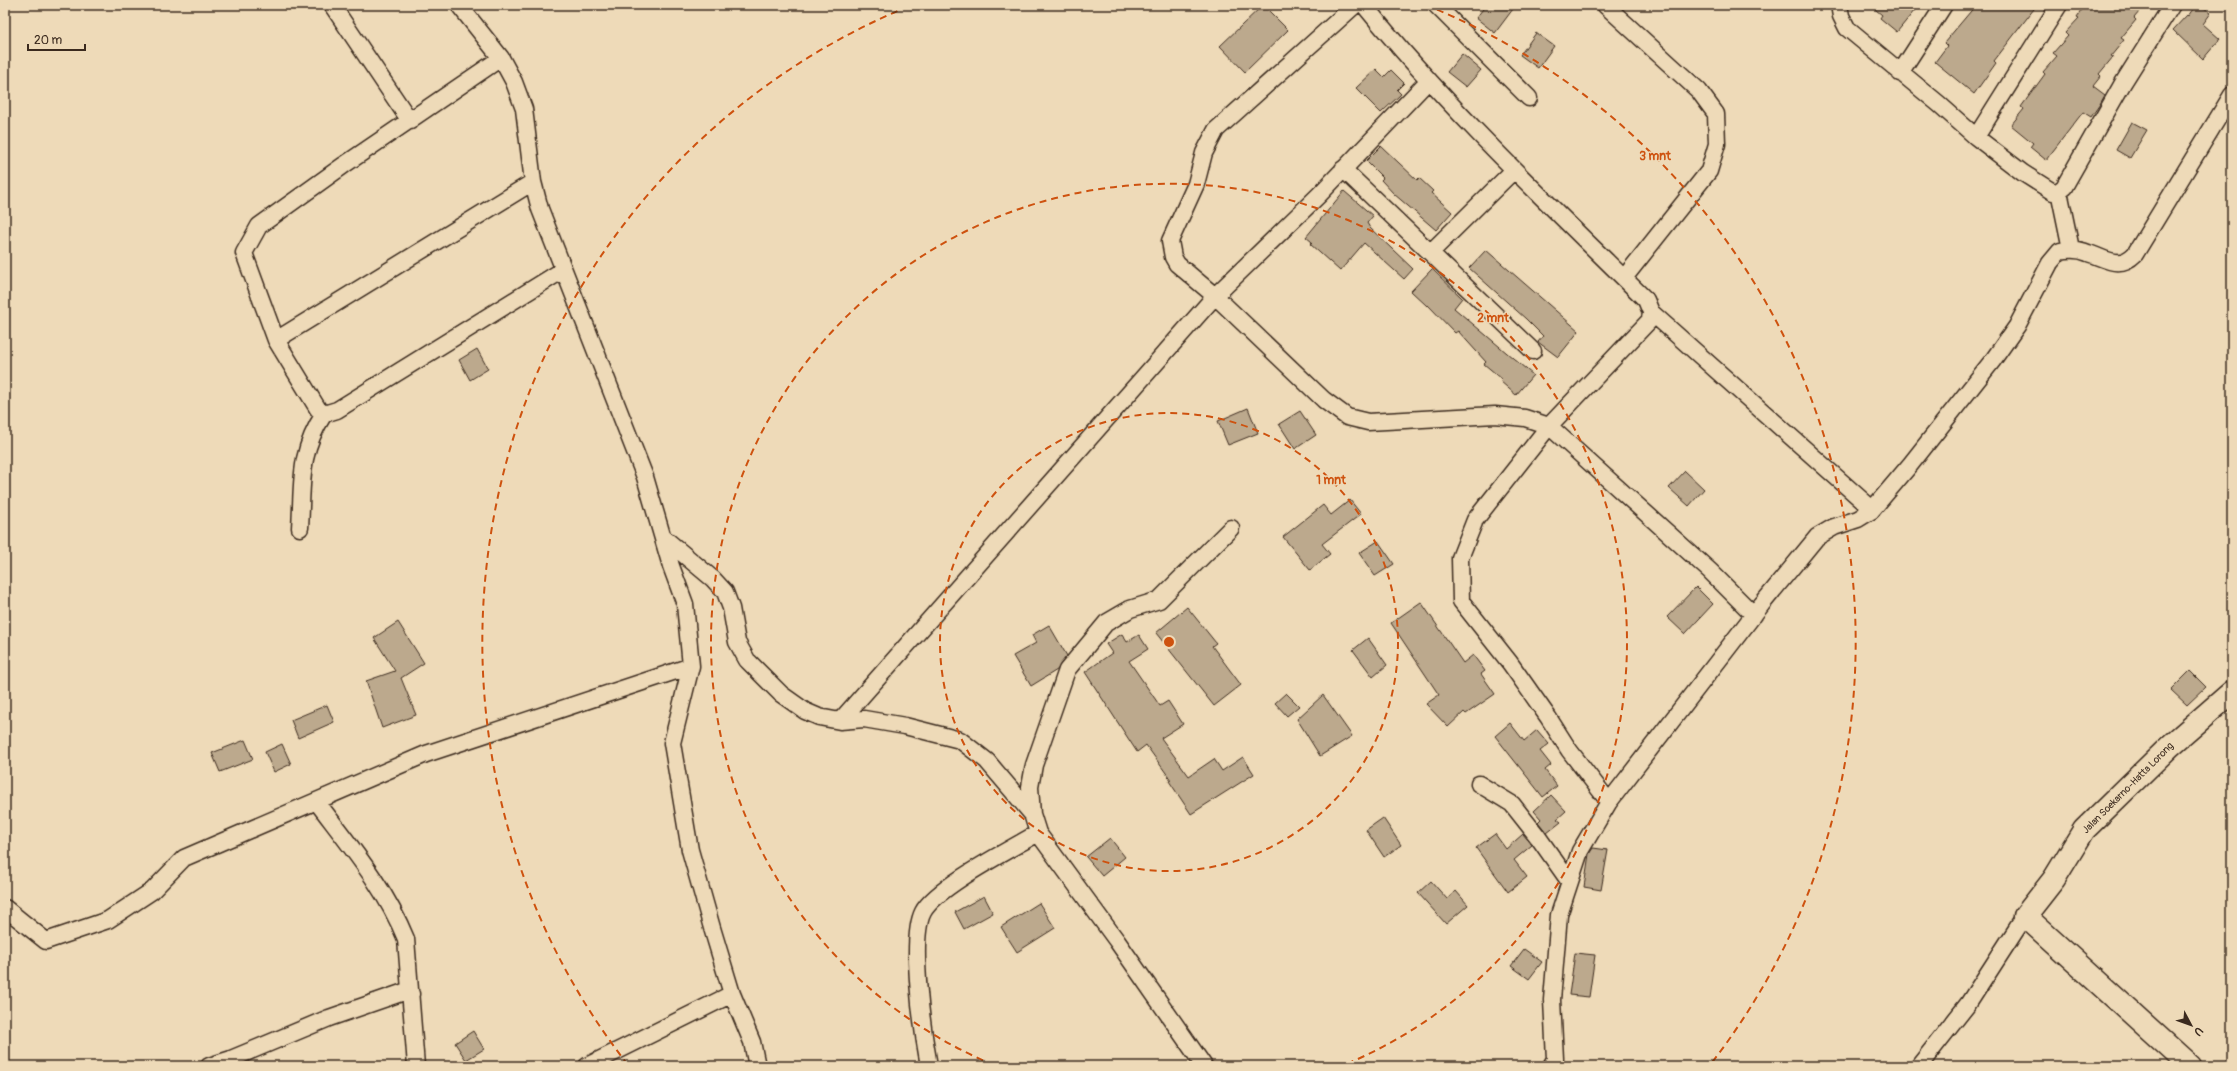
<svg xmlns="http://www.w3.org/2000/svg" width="2237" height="1071" font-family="Pangolin,sans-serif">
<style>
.building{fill:#bca98d;stroke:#3b2a1e}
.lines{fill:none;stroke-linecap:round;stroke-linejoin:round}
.street-casing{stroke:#3b2a1e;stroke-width:19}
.secondary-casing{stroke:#3b2a1e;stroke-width:25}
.street{stroke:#eedab8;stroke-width:16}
.secondary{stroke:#eedab8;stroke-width:22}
.ring{fill:none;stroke:#ce520f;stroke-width:2;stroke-dasharray:7 5}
.labels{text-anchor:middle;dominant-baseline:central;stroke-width:3;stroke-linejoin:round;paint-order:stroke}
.street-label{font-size:10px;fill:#3b2a1e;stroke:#eedab8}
.centre{fill:#ce520f;stroke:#eedab8;stroke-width:2}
.ring-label{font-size:12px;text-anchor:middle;font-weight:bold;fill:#ce520f;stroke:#eedab8;stroke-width:3;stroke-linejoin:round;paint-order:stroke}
</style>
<rect width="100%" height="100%" fill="#eedab8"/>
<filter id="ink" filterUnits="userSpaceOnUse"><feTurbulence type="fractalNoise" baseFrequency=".025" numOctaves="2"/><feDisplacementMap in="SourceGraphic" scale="8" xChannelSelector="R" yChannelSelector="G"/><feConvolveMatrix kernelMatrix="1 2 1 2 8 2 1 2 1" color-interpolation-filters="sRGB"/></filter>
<g filter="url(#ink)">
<!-- building -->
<path class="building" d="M1263,5L1288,30L1245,72L1220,46Z
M1486,5H1516L1495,33L1476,18Z
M1870,5H1919L1897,32L1880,18L1882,15Z
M1976,5H2037L1994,61L1996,63L1974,94L1935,62L1947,46L1944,43Z
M2085,5H2145L2134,18L2136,20L2121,38L2124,40L2111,56L2113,57L2099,74L2101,76L2093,86L2105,95L2100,104L2091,117L2083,112L2046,160L2030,147L2033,143L2011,125L2024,109L2021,107L2045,74L2043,72L2057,56L2053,53L2068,36L2065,33L2079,18L2077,17Z
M2196,5H2200L2211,13L2203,24L2220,39L2203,59L2173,30L2187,15L2188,16Z
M1536,33L1554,46L1538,68L1520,55Z
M1462,54L1481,70L1466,87L1447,72Z
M1376,69L1384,77L1391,70L1404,83L1397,90L1401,94L1381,113L1356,88Z
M2132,122L2147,130L2130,158L2116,150Z
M1381,146L1417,180L1419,178L1433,191L1431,193L1452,212L1436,230L1394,194L1381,180L1383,178L1366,161Z
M1344,191L1373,216L1367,223L1370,228L1413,269L1404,279L1364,243L1340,271L1310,244L1312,242L1306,237Z
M1486,250L1579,331L1558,357L1538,342L1543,336L1526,319L1469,268Z
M1432,269L1462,298L1454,308L1533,375L1516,395L1500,381L1502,379L1484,364L1486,362L1458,331L1455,333L1428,305L1427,306L1411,291Z
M477,349L488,369L470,380L459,360Z
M1248,408L1258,433L1228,445L1218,421Z
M1300,411L1316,435L1295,449L1279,424Z
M1685,471L1704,489L1689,506L1669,488Z
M1350,500L1361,514L1322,544L1330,554L1310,570L1283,537L1323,505L1331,515Z
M1378,541L1394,564L1375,576L1359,553Z
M1696,587L1713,604L1685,634L1667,617Z
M1421,602L1463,663L1473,655L1485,671L1481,674L1495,694L1466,714L1464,712L1448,727L1426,704L1439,695L1391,623Z
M1187,607L1216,643L1212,646L1241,685L1214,706L1156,633Z
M398,622L424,663L401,678L416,715L382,728L366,681L395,671L374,638Z
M1049,625L1067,656L1057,670L1031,686L1013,656L1036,643L1032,635Z
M1122,634L1127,642L1139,635L1148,649L1129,661L1160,706L1168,701L1183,724L1161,738L1189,776L1214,759L1222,771L1243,757L1254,774L1191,814L1169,781L1171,780L1146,745L1137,752L1085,672L1112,653L1106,644Z
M1368,638L1387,665L1373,677L1353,650Z
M2190,671L2206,687L2187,705L2171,690Z
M1286,693L1299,706L1287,716L1275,703Z
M1323,695L1352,736L1320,756L1297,719Z
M327,705L334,722L298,738L291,720Z
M1510,723L1524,741L1537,730L1549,744L1540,751L1551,765L1545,770L1557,786L1543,797L1495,736Z
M245,740L253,759L220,772L212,753Z
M282,744L291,764L274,772L265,752Z
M1551,795L1566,811L1557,819L1561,822L1547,833L1538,822L1541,819L1534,811Z
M1383,818L1401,845L1384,857L1366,830Z
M1495,834L1506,849L1523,834L1532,845L1514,860L1527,877L1508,892L1476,848Z
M1110,838L1125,857L1102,876L1086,857Z
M1593,848L1608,850L1601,890L1584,887L1589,854Z
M1431,881L1447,899L1456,891L1468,905L1446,924L1418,893Z
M984,896L993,913L964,929L955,912Z
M1039,903L1055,928L1017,952L1001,927Z
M1524,949L1542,962L1529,979L1511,966Z
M1575,953L1595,955L1589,997L1569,995Z
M473,1031L484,1049L466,1060L455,1043Z"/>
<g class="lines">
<!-- street casing -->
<g class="street-casing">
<path id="street" d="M332,5L410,121
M459,5L501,58L514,82L524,109L533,182L540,209L645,477L671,566L685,604L691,666L672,743L690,850L712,928L732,994L752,1042L757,1066
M1355,5L1216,130L1204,153L1196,184L1170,241L1173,257L1177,264L1215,296L1324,400L1347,417L1368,422L1495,415L1525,418L1549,426L1710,571L1754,615
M1364,5C1450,111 1549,204 1646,300L1651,312L1872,509
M1436,5L1529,98
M1605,5L1699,91L1716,114L1717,144L1709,171L1624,278
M1839,5L1841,16L1847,28L1939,104L1976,137L2023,173L2053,192L2059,191L2064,187L2123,83L2172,5
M501,58L344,165L259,226L244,253L276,340L318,409L324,414L337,410L563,270
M1900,73L1944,5
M1976,137L2059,5
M1343,169L1533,351
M2059,191L2071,249
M1431,252L1514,170
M276,340L533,182
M300,528C303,482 298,454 324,414
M664,538L713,579L725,592L731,608L737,642L747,660L781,694L805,711L819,717L840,721L864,719L905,726L960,740L987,761L1032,814
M840,721L1215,296L1319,195L1428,81
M1479,784L1512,804L1538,837L1569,881
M317,802C350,846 385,887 406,939L416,1066
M1609,802L1762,604L1817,537L1834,527L1858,519L1871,511L1910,465L1993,360L2017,326L2050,263L2060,251C2070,249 2079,249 2088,253C2107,259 2119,270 2135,254L2232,95
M5,908L46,941L108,920L152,891L184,858L426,754L691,666
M209,1066L231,1059L329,1018L404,992L411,994
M587,1066L732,994
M929,1066C923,1034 909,939 923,912C936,887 1011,849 1038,833
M1204,1066L1117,941L1038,833L1032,814L1030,787L1034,765L1067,670L1106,623L1130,609L1159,600L1231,528
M1551,1066L1555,1059L1552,1000L1559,915L1580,851L1609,802L1569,750L1548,717L1510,663L1461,601L1460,558L1475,520L1549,426L1650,320L1651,312
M1919,1066L1968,1004L2025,916"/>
</g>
<!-- secondary casing -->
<g class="secondary-casing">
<path id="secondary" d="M2190,1066L2025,916L2054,879L2084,830L2170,746L2232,692"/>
</g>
<!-- street -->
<use href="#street" class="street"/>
<!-- secondary -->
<use href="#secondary" class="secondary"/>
</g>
</g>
<!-- distance rings -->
<g class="ring">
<circle cx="1169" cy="642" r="229"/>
<path d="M994 1065A458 458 0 1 1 1344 1065"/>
<path d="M628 1065A687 687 0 0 1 912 5M1426 5A687 687 0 0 1 1710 1065"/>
</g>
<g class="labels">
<!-- street labels -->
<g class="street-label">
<text transform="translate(2128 788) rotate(-45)">Jalan Soekarno-Hatta Lorong</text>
</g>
</g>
<circle cx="1169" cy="642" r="6" class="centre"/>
<g class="ring-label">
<text x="1655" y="160">3 mnt</text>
<text x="1493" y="322">2 mnt</text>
<text x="1331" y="484">1 mnt</text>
</g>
<!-- margin -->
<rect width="2237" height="1071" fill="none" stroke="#eedab8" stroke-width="20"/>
<rect x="10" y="10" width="2217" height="1051" fill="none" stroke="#3b2a1e" stroke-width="1.5" filter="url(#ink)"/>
<!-- north arrow -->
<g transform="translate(2191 1025) rotate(131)" stroke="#eedab8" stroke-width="3" paint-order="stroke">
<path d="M0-3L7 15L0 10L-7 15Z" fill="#3b2a1e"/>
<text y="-6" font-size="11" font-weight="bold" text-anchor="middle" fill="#3b2a1e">U</text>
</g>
<!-- scale -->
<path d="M28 44v6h57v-6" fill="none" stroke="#3b2a1e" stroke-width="2"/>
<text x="34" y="44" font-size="12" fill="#3b2a1e" stroke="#eedab8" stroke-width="3" paint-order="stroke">20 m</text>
</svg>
